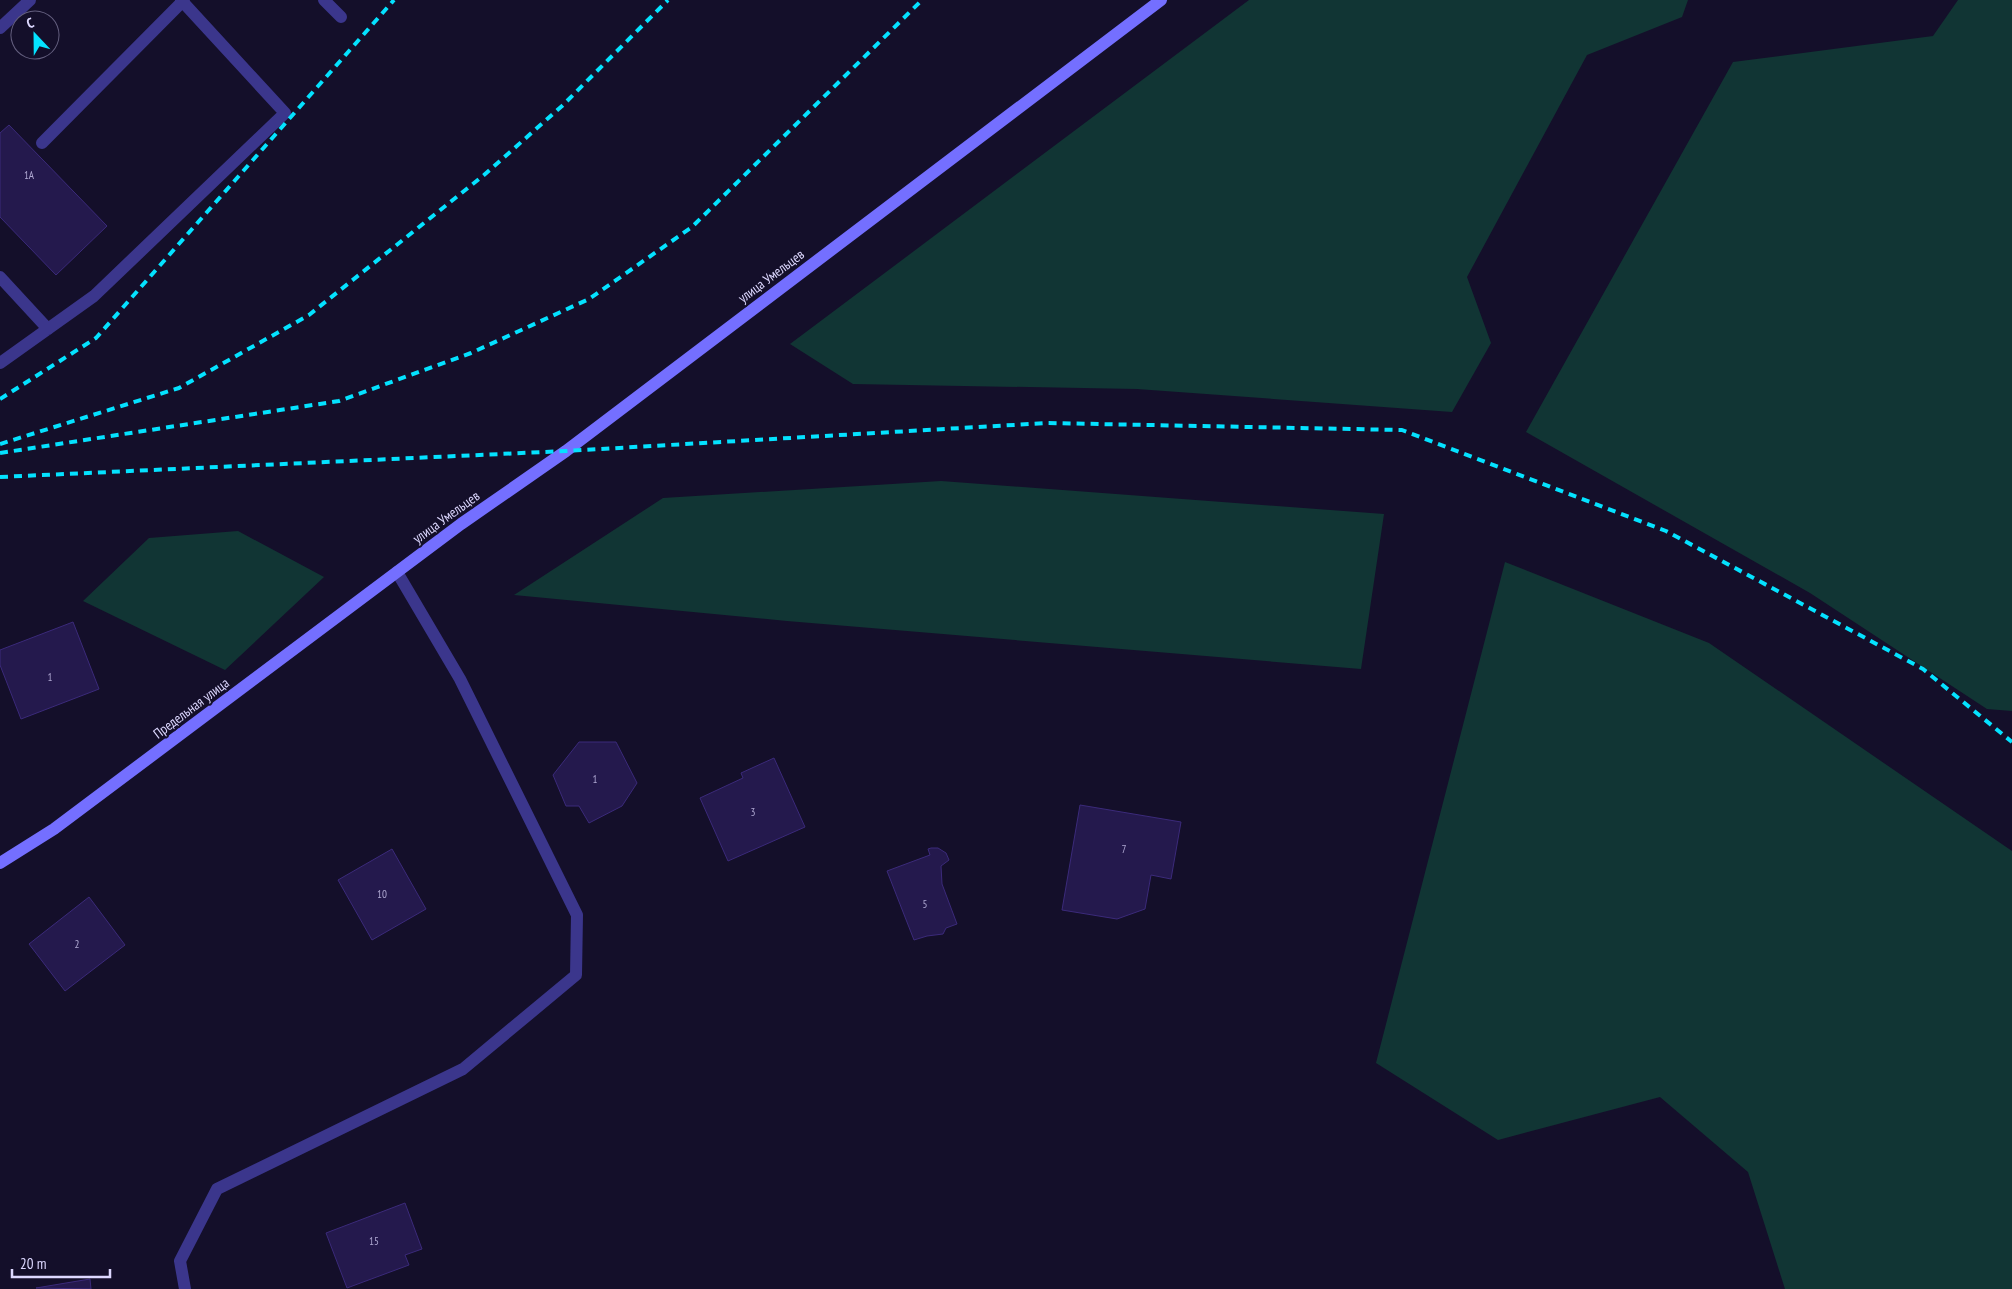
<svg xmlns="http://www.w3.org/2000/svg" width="2012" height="1289" font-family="'PT Sans Narrow',sans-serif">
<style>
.green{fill:#113534}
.building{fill:#24194d;stroke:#3b2a7a}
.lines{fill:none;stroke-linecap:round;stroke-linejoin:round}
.lane{stroke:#3b368c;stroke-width:12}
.street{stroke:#3b368c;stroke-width:12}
.secondary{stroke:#746fff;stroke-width:12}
.rail{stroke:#04e2ff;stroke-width:4;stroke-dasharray:8 6;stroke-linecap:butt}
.labels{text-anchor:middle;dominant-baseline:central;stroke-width:4;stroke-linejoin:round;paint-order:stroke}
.number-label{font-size:11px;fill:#afa8d2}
.street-label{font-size:14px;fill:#ddd8ff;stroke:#140f2a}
</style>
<rect width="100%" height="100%" fill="#140f2a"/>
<!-- green -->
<path class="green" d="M1249,0H1688L1682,17L1587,55L1467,277L1491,343L1452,412L1137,389L853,384L790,344Z
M1958,0H2012V711L1987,709L1810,593L1526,432L1733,62L1933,36Z
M941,481L1384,514L1361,669L787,621L514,595L663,498Z
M238,531L324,577L225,670L83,601L149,538Z
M1505,562L1709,643L2012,851V1289H1785L1748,1172L1660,1097L1498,1140L1376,1063Z"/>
<!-- building -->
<path class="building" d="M9,125L107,226L56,275L0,217V133Z
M73,622L99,689L21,719L0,665V650Z
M579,742H616L637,783L622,806L589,823L579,806H566L553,775Z
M774,758L805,827L728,861L700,798L743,778L741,773Z
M1080,805L1181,822L1171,879L1151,875L1145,909L1117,919L1062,910Z
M931,848H938L946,853L949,860L941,866L942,884L957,924L946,928L943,934L927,936L914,940L887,871L930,855L928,849Z
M392,849L426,909L372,940L338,880Z
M89,897L125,945L65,991L29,944Z
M405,1203L422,1249L405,1255L409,1265L347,1288L326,1233Z
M90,1279L91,1289L36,1288Z"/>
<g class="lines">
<!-- lane -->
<path class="lane" d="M324,0L341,17
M0,28L30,0
M42,143L184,0
M0,277L48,329
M0,363L94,296L285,113L181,0"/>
<!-- street -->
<path class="street" d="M185,1289L180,1261L217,1189L463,1069L576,975L577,915L460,679L397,572"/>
<!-- secondary -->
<path class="secondary" d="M0,863L54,829L461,524L566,451L1161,0"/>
<!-- rail -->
<path class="rail" d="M0,399L96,338L394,0
M0,444L179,388L309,315L484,175L562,106L668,0
M0,453L339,401L471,353L589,299L692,227L922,0
M0,477L566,451L1047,423L1402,430L1666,531L1923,669L2012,742"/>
</g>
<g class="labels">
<!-- number labels -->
<g class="number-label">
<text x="29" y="175">1А</text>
<text x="50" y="677">1</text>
<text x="595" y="779">1</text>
<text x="753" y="812">3</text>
<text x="1124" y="849">7</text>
<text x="382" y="894">10</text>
<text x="925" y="904">5</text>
<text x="77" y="944">2</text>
<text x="374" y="1241">15</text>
</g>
<!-- street labels -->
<g class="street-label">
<text transform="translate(771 276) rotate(-37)">улица Умельцев</text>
<text transform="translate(446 517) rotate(-36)">улица Умельцев</text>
<text transform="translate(191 708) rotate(-37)">Предельная улица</text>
</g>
</g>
<!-- north arrow -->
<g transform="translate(35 35) rotate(338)"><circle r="24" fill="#140f2a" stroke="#645f7f"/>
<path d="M0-4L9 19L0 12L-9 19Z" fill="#04e2ff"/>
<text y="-8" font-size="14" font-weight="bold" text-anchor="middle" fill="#ddd8ff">С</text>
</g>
<!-- scale -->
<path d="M12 1269v8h98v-8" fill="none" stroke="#ddd8ff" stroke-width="2.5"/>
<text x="20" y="1269" font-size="15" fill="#ddd8ff" stroke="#140f2a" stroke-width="4" paint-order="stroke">20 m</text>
</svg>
